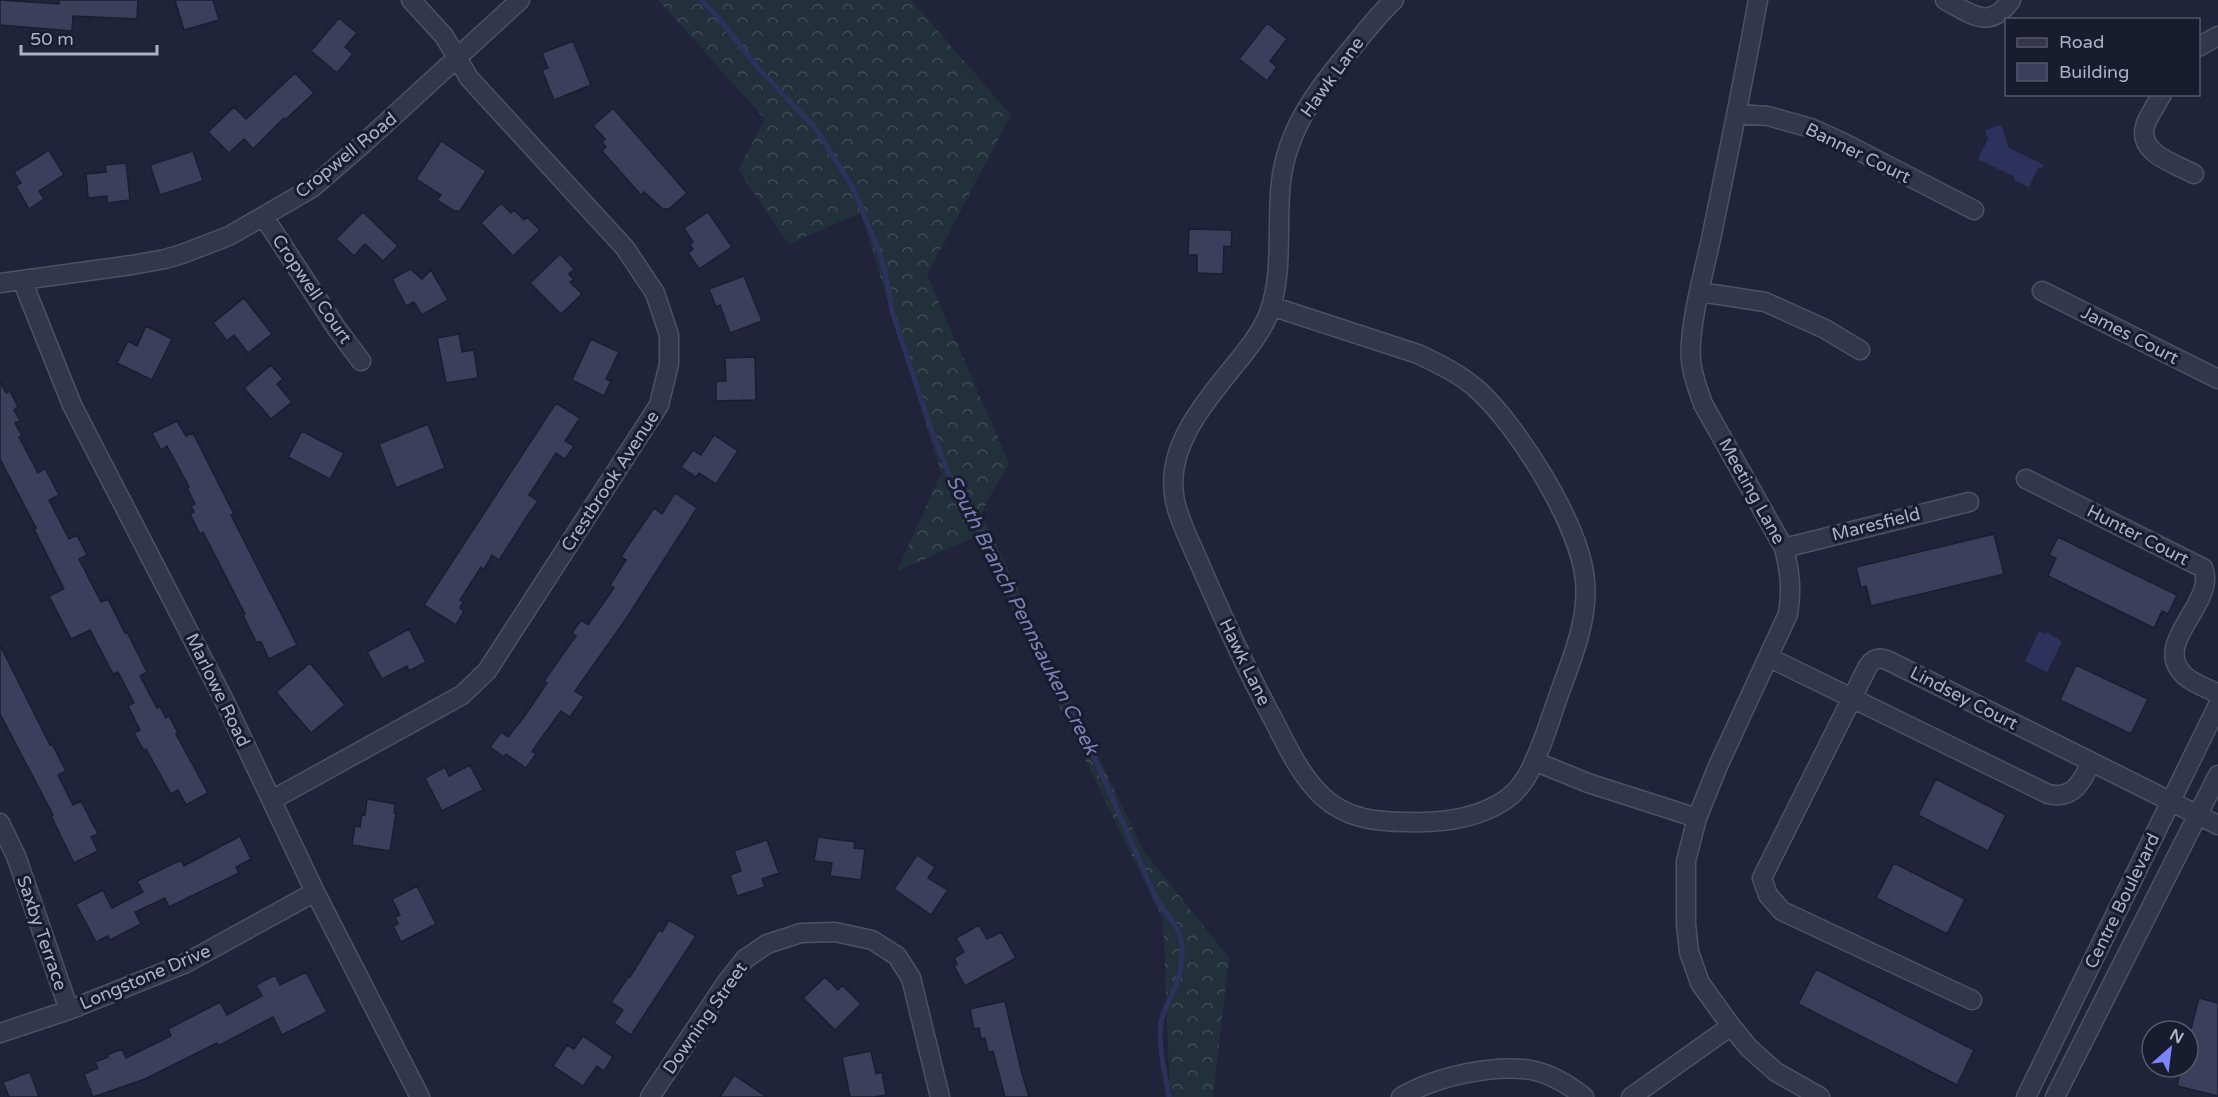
<svg xmlns="http://www.w3.org/2000/svg" width="2218" height="1097" font-family="'Varela Round',sans-serif">
<style>
.forest{fill:url(#forest-crowns)}
.water{fill:#2d325c}
.lines{fill:none;stroke-linecap:round;stroke-linejoin:round}
.stream{stroke:#2d325c;stroke-width:5}
.building{fill:#3c3f5b;stroke:#1b1d31;stroke-width:1.5}
.minor-casing{stroke:#4e5065;stroke-width:21}
.minor{stroke:#34364b;stroke-width:18}
.labels{text-anchor:middle;dominant-baseline:central;stroke-width:6;stroke-linejoin:round;paint-order:stroke}
.street-label{font-size:18px;fill:#aeb0c7;stroke:#191b2f}
.water-label{font-size:20px;font-style:italic;fill:#7c82b5;stroke:#191b2f}
</style>
<defs>
<pattern id="forest-crowns" width="20" height="18" patternUnits="userSpaceOnUse" patternTransform="scale(1.5)"><rect width="20" height="18" fill="#22303b"/><path d="M2 6a3 3 0 1 1 6 0M12 15a3 3 0 1 1 6 0" fill="none" stroke="#404b56"/></pattern>
</defs>
<rect width="100%" height="100%" fill="#20233a"/>
<!-- forest -->
<path class="forest" d="M658,0H911L1011,115L927,275L1009,463L981,513L1144,851L1229,958L1213,1097H1170L1163,920L977,536L897,571L941,473L861,213L789,244L738,170L765,119Z"/>
<!-- water -->
<path class="water" d="M2001,125L2009,148L2044,165L2042,169L2038,168L2029,187L2014,180L2015,177L1978,159L1988,139L1985,130Z
M2039,631L2046,634L2047,632L2062,642L2047,672L2025,661Z"/>
<g class="lines">
<!-- stream -->
<path class="stream" d="M701,0L717,16L759,69L816,129L853,188L879,252L885,271L892,311L929,423L954,488L993,555L1095,759L1156,898C1162,908 1176,924 1179,933C1185,949 1181,973 1175,988C1170,1000 1163,1010 1161,1023C1158,1048 1165,1072 1169,1097"/>
</g>
<!-- building -->
<path class="building" d="M0,0L59,4V0H138L137,19L73,16L72,31L0,25Z
M175,0H213L219,20L184,30Z
M339,18L357,33L345,47L353,54L337,73L311,51Z
M1267,23L1287,39L1270,61L1277,67L1267,81L1239,59Z
M573,41L591,85L554,100L542,70L548,68L542,53Z
M295,73L314,93L285,120L284,118L253,149L244,139L229,153L208,132L234,107L246,119Z
M613,108L687,193L669,209H663L644,192L641,195L602,151L606,147L602,142L605,139L593,126Z
M441,141L486,171L460,211H454L437,200L441,195L416,179Z
M49,150L64,175L39,191L44,199L29,209L16,186L21,183L14,172Z
M193,151L203,181L160,195L150,165Z
M126,163L130,200L107,203V196L88,198L86,174L106,172L105,165Z
M501,203L511,213L514,210L524,220L527,217L540,230L513,256L481,223Z
M363,212L398,246L383,261L365,244L354,256L336,239Z
M708,212L732,247L699,269L688,253L693,249L690,244L693,242L684,228Z
M1189,229L1232,230L1231,247L1224,246L1223,274L1197,273V255H1188Z
M560,254L574,269L569,274L574,280L570,282L582,294L561,314L530,283Z
M410,269L422,279L431,270L448,300L422,315L414,302L406,306L392,279Z
M744,276L762,321L730,333L720,305L716,307L709,289Z
M244,298L272,334L248,353L234,335L227,341L213,323Z
M146,326L172,339L152,380L117,363L128,341L137,346Z
M459,334L462,352L474,350L478,378L446,383L437,338Z
M591,339L619,352L606,379L611,381L604,396L572,380Z
M755,357L756,400L716,401V381H726L725,358Z
M271,365L283,379L277,384L292,402L271,419L244,388Z
M0,381L6,393L10,391L18,407L14,410L20,421L15,423L22,436L19,437L38,473L45,468L59,495L49,500L69,539L77,535L87,555L79,559L101,602L108,599L125,633L127,632L147,672L140,676L157,708L160,707L166,718L169,716L178,733L176,734L208,793L186,805L178,790L171,794L146,749L144,751L134,733L140,730L128,706L134,703L118,672L113,674L90,630L71,639L49,596L64,589L34,529L36,528L0,459Z
M556,403L580,418L565,441L574,446L565,459L556,453L529,495L538,501L528,515L499,560L492,555L484,569L481,567L460,600L463,602L460,608L464,611L456,625L424,605Z
M177,421L186,436L193,433L234,514L231,515L297,645L269,659L261,642H256L243,615L245,614L203,532L200,534L190,514L194,512L191,506L195,504L187,488L189,487L167,446L161,450L152,433Z
M428,424L445,468L396,488L379,444Z
M302,431L344,453L330,479L288,457Z
M714,435L738,451L716,484L699,473L696,477L681,467L693,450L701,455Z
M675,493L697,508L626,619L575,691L584,697L570,717L561,711L532,751L536,754L526,768L506,754L504,757L490,747L501,732L508,737L524,717L547,683L544,681L576,636L572,633L581,620L588,625L614,588L610,585L626,560L621,557L630,543L654,508L662,514Z
M1994,534L2004,574L1871,606L1866,586L1861,588L1856,567Z
M2058,537L2177,595L2168,614L2162,611L2154,628L2048,576L2056,558L2049,555Z
M409,629L426,662L409,671L407,666L382,679L367,652Z
M0,645L50,745L52,744L66,771L58,775L73,805L81,801L98,834L91,837L98,851L74,863L51,816L53,815L0,714Z
M310,663L345,705L311,733L276,692Z
M2076,665L2148,699L2131,734L2060,700Z
M470,765L483,790L442,811L425,778L445,767L449,776Z
M1936,779L2006,815L1988,851L1918,815Z
M367,799L395,804L394,813H396L390,851L352,845L355,826L360,827L362,814L365,815Z
M240,836L251,859L236,867L239,873L169,907L165,898L135,912L141,924L110,940L108,936L96,942L76,904L103,890L112,908L143,892L137,881L181,860L184,866Z
M818,837L855,842L854,848L865,849L861,880L830,876L832,863L814,861Z
M767,840L779,873L762,879L765,887L737,896L730,875L741,871L734,851Z
M917,855L935,867L928,878L948,890L931,915L894,889Z
M1894,863L1965,899L1947,934L1876,898Z
M417,886L436,924L401,942L393,926L398,924L395,917L400,915L392,899Z
M669,920L696,936L631,1035L614,1023L623,1010L611,1002L629,976L630,977L659,930L662,932Z
M979,925L987,939L1001,932L1016,958L965,986L954,966L957,964L954,958L964,952L956,938Z
M1816,969L1974,1050L1957,1085L1798,1004Z
M306,972L327,1012L282,1035L273,1017L218,1046L217,1043L145,1079L93,1097L84,1074L98,1068L95,1062L108,1057L107,1055L122,1049L126,1058L171,1036L168,1029L220,1002L227,1015L262,996L256,985L275,975L280,985Z
M825,977L838,990L842,985L861,1004L835,1030L803,998Z
M2199,998L2218,1003V1096L2177,1086L2181,1067H2188V1040Z
M1005,1001L1021,1070L1029,1097H1005L993,1051L988,1052L985,1038L981,1039L979,1028L974,1029L970,1009Z
M583,1036L613,1057L604,1071L597,1066L583,1086L553,1066L567,1045L574,1049Z
M871,1051L876,1074L882,1072L886,1095L875,1097H850L842,1057Z
M30,1072L39,1097H9L3,1082Z
M734,1075L767,1097H720Z"/>
<g class="lines">
<!-- minor casing -->
<g class="minor-casing">
<path id="minor" d="M1758,0C1744,78 1728,156 1712,234C1705,269 1688,326 1691,360C1692,375 1698,389 1703,404L1784,548C1790,571 1792,590 1788,614L1718,766L1697,818L1686,861V924L1689,952L1700,983L1731,1026L1749,1048L1776,1072L1820,1097
M1945,0C1971,14 1990,31 2011,0
M2198,47L2218,36
M2162,94C2157,104 2150,113 2146,123C2135,153 2174,163 2194,174
M1737,114L1768,116L1811,128L1844,143L1974,210
M264,217L337,329L361,361
M22,280L72,405L224,700L315,892L420,1097
M0,283L132,265L165,259L182,254L229,236L312,188L364,143L520,0
M2042,291L2218,379
M1700,292L1765,302L1825,329L1860,350
M1271,306L1418,354C1439,364 1462,375 1479,391C1519,428 1581,527 1585,581C1589,621 1570,663 1557,700C1548,726 1540,753 1527,776C1521,786 1512,796 1502,802C1475,819 1439,823 1408,822C1377,822 1346,819 1322,796C1300,775 1287,746 1273,719C1240,658 1214,596 1186,533C1181,520 1175,508 1174,494C1167,445 1206,401 1234,366C1247,350 1261,333 1269,313C1284,271 1276,226 1281,182C1287,129 1318,88 1352,48C1365,32 1378,15 1394,0
M2026,479L2203,568C2218,603 2149,643 2185,676C2194,684 2208,688 2218,694
M1784,548L1969,502
M1768,657L2048,794C2073,800 2082,782 2091,762
M1534,761L1588,783L1697,818
M272,800L462,695L487,671L659,405L669,364V335L655,293L625,248L469,78L444,36L411,0
M0,823L16,856L69,1010
M1972,1000L1782,911L1768,895L1762,878L1868,666C1873,659 1879,657 1887,660L2218,825
M0,1033L69,1010L184,964L315,892
M650,1097L726,983L745,959L767,944L801,933L835,932L872,940L897,956L911,978L940,1097
M1401,1097C1434,1077 1493,1064 1531,1070C1551,1074 1568,1084 1584,1097
M1631,1097L1731,1026
M2026,1097L2218,705
M2055,1097L2218,775"/>
</g>
<!-- minor -->
<use href="#minor" class="minor"/>
</g>
<g class="labels">
<!-- street labels -->
<g class="street-label">
<text transform="translate(1332 77) rotate(-54)">Hawk Lane</text>
<text transform="translate(1858 153) rotate(26)">Banner Court</text>
<text transform="translate(346 155) rotate(-39)">Cropwell Road</text>
<text transform="translate(312 289) rotate(56)">Cropwell Court</text>
<text transform="translate(2130 335) rotate(27)">James Court</text>
<text transform="translate(610 481) rotate(-57)">Crestbrook Avenue</text>
<text transform="translate(1752 491) rotate(61)">Meeting Lane</text>
<text transform="translate(1876 524) rotate(-14)">Maresfield</text>
<text transform="translate(2138 535) rotate(27)">Hunter Court</text>
<text transform="translate(1245 662) rotate(64)">Hawk Lane</text>
<text transform="translate(218 690) rotate(64)">Marlowe Road</text>
<text transform="translate(1964 698) rotate(27)">Lindsey Court</text>
<text transform="translate(2122 901) rotate(-64)">Centre Boulevard</text>
<text transform="translate(42 933) rotate(71)">Saxby Terrace</text>
<text transform="translate(145 977) rotate(-23)">Longstone Drive</text>
<text transform="translate(705 1018) rotate(-55)">Downing Street</text>
</g>
<!-- water labels -->
<g class="water-label">
<text transform="translate(1022 615) rotate(63)">South Branch Pennsauken Creek</text>
</g>
</g>
<!-- legend -->
<rect x="2005" y="18" width="195" height="78" fill="#191b2f" stroke="#55576c" stroke-width="1.5"/>
<rect x="2017" y="38" width="30" height="9" fill="#34364b" stroke="#55576c" stroke-width="1.5"/>
<text x="2059" y="48" font-size="18" fill="#aeb0c7">Road</text>
<rect x="2017" y="63" width="30" height="18" fill="#3c3f5b" stroke="#55576c" stroke-width="1.5"/>
<text x="2059" y="78" font-size="18" fill="#aeb0c7">Building</text>
<!-- north arrow -->
<g transform="translate(2170 1049) rotate(28)"><circle r="28" fill="#191b2f" stroke="#55576c" stroke-width="1.5"/>
<path d="M0-4.5L10 22L0 15L-10 22Z" fill="#7c85fe"/>
<text y="-9" font-size="16" font-weight="bold" text-anchor="middle" fill="#aeb0c7">N</text>
</g>
<!-- scale -->
<path d="M21 45v9h136v-9" fill="none" stroke="#aeb0c7" stroke-width="3"/>
<text x="30" y="45" font-size="18" fill="#aeb0c7" stroke="#191b2f" stroke-width="4.5" paint-order="stroke">50 m</text>
</svg>
